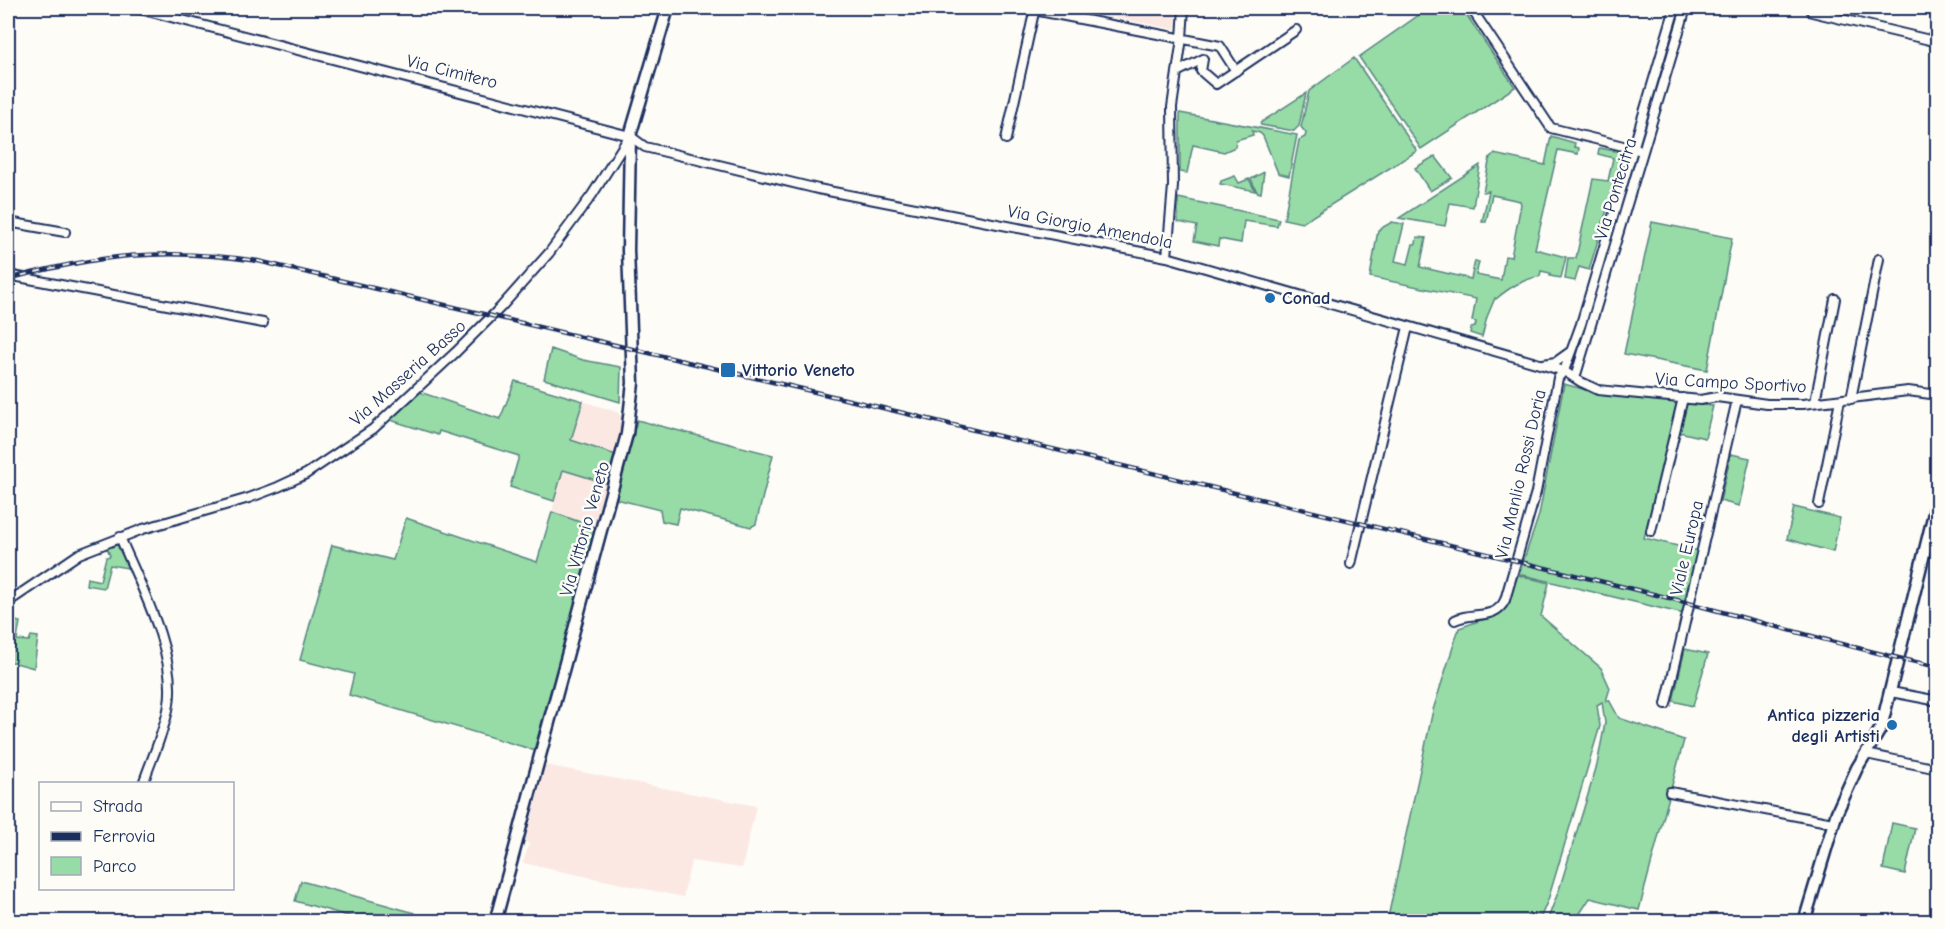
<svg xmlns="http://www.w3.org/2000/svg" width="1945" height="929" font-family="'Comic Neue',sans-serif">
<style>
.built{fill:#fbe8e3}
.green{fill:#97dba6;stroke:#598582;stroke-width:1.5}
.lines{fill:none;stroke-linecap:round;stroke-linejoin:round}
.street-casing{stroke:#1b2f5e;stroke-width:12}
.secondary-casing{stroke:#1b2f5e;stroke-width:15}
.street{stroke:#fdfcf7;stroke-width:8}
.secondary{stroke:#fdfcf7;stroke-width:10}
.rail-casing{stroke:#1b2f5e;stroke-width:4.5}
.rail{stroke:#fdfcf7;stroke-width:2;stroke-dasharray:7;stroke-linecap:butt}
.poi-dot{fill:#1f6fb2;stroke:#fdfcf7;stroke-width:2}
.labels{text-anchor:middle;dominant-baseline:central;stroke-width:5;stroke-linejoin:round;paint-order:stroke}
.street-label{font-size:18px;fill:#1b2f5e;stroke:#fdfcf7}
.poi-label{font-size:18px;font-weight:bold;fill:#1b2f5e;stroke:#fdfcf7;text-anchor:start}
</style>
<rect width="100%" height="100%" fill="#fdfcf7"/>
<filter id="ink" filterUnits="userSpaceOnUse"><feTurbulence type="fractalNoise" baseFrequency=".0167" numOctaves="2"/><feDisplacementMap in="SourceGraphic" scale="12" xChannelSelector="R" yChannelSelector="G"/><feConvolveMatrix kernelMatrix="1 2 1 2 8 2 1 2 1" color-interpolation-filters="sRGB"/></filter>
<g filter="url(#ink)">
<!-- built -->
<path class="built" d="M1067,8H1177L1176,26L1173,29Z
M583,401L617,412L624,419L616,455L571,440Z
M563,470L609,484L597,528L552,512Z
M545,765L756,806L742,868L691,861L683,897L523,863L529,844L525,841Z"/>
<!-- green -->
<path class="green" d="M1429,8H1462L1515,87L1421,149L1359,57Z
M1354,58L1417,151L1302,223L1284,219L1299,140L1305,137L1306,133L1301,127L1309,91Z
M1306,93L1299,126L1294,131L1261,125L1260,123Z
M1180,113L1297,135L1289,176L1278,173L1263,136L1260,133L1252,131L1253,135L1236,140L1235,147L1224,152L1193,145L1187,173L1180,172Z
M1551,136L1575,143L1574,147L1579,148L1578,154L1558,150L1535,249L1566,257L1561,278L1550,276V273L1541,271L1540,276C1522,280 1510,287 1496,299L1495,298L1487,317L1482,337L1470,333L1471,328L1475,327L1476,322L1472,321L1476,299L1370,277L1378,230L1392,222L1404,224L1395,261L1408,264L1413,244H1416L1417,237L1426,238L1420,267L1471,279L1475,261L1479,262L1476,275L1501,280L1505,256L1511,257L1521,204L1520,201L1492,195L1486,222H1482L1489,191L1483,192L1490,157L1494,154L1545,165Z
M1599,148L1621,152L1623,156L1589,270L1579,267L1575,281L1565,279L1568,258H1576L1593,179L1608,181L1613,158L1598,154Z
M1435,156L1452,178L1430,191L1415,168Z
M1480,165L1473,207L1450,203L1445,226L1399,218Z
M1264,172L1261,193L1257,192L1251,179Z
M1235,176L1239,183L1249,179L1255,191L1220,184L1221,181Z
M1178,198L1279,219L1277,226L1244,221L1241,243L1219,239L1218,246L1194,241L1197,226L1178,222Z
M1652,222L1732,238L1707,370L1624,354Z
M551,349L583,360L621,367L620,402L544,379Z
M515,381L583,401L571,440L616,455L609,484L563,470L554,501L510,487L519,456L439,431L438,435L390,420L420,392L500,419Z
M1564,384L1609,396L1677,402L1672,431L1644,538L1699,551L1684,614L1519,574L1539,515Z
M1686,403L1713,406L1705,438L1679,432Z
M637,420L773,455L756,524L751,527L680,508L676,524L662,521L660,510L616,499Z
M1731,454L1750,458L1739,506L1720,501Z
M1794,507L1840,518L1833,552L1787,539Z
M552,512L597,528L534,750L349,695L354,674L300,660L332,545L393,560L406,518L537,562Z
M115,543L117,544L128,568L110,565L104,588L86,585L87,578L100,581L106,557L110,556L108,550L105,547Z
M1518,575L1549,583L1541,616L1601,668L1610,688L1606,701L1609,700L1619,718L1684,740L1639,910L1590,898L1575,921H1547L1559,890L1597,765L1605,723L1602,702L1597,705L1600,726L1548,900L1539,921L1387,922L1433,710L1459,628L1501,613Z
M8,619L20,622L17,640L29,641L31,636L38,637L34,668L8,661Z
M1685,649L1708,654L1693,706L1673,701Z
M1892,823L1915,828L1905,874L1883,869Z
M301,881L415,913L413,921H366L295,901Z"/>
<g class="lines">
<!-- street casing -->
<g class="street-casing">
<path id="street" d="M136,8L630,136L645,147L818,189L1167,257L1564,371L1581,382L1598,390L1700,400L1717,397L1767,404H1803L1908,391L1938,395
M1471,8L1551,128L1643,151
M8,9V8
M1034,10L1220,46L1236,71
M1812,12L1938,42
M1177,72L1203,59L1201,71L1216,84L1296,30
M1006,139L1035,8
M8,222L65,232
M1167,257L1173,186L1172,107L1182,38L1184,8
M8,275L263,323
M1543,364L1556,362L1570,352
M1575,378L1686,8
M1851,399L1879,259
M1815,402L1835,299
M1819,504L1840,400
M1651,531L1683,398
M120,537C140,585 177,653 169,704C166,728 151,760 143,784
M1351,564L1408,327
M8,602L79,554L143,529L249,498L278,487L306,474L373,429L456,352L501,307L549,253L592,195L629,137
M1455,620C1472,611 1495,621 1505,600L1536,492L1558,378L1564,371L1581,324L1675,8
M1891,692L1938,701
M1666,704L1737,400
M1866,754L1938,769
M1670,792L1833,823"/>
</g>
<!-- secondary casing -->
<g class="secondary-casing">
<path id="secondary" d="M495,922L627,434L633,383L628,250L630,136L668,8
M1804,922L1837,812L1857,768L1881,728L1938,497"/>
</g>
<!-- street -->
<use href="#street" class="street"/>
<!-- secondary -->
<use href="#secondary" class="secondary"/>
<!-- rail casing -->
<g class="rail-casing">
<path id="rail" d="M8,279C98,255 164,247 258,261L862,403L1645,592C1743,616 1839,646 1938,667"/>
</g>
<!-- rail -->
<use href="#rail" class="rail"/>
</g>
</g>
<!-- markers -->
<g class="poi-dot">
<circle cx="1270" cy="298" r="6"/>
<rect x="720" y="362" width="16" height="16" rx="3"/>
<circle cx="1892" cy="725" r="6"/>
</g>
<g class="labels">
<!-- street labels -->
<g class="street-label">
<text transform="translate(452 72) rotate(14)">Via Cimitero</text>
<text transform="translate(1616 189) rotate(-73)">Via Pontecitra</text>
<text transform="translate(1090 227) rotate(11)">Via Giorgio Amendola</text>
<text transform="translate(408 373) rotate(-42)">Via Masseria Basso</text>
<text transform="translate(1731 383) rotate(3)">Via Campo Sportivo</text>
<text transform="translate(1521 474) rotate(-77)">Via Manlio Rossi Doria</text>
<text transform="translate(585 529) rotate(-74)">Via Vittorio Veneto</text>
<text transform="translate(1687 548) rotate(-77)">Viale Europa</text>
</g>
<!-- poi labels -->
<g class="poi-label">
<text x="1282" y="298">Conad</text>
<text x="742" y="370">Vittorio Veneto</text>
<text x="1880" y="715" text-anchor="end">Antica pizzeria<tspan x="1880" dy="21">degli Artisti</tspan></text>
</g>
</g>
<!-- margin -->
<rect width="1945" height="929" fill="none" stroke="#fdfcf7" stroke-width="30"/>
<rect x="15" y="15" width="1915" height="899" fill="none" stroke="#1b2f5e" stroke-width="2" filter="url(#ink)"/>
<!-- legend -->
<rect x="39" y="782" width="195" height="108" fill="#fdfcf7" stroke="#a3aaba" stroke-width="1.5"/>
<rect x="51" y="802" width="30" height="9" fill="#fdfcf7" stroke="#a3aaba" stroke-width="1.5"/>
<text x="93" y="812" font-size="18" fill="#1b2f5e">Strada</text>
<rect x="51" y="832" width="30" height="9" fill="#1b2f5e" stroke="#a3aaba" stroke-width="1.5"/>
<text x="93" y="842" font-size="18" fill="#1b2f5e">Ferrovia</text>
<rect x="51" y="857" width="30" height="18" fill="#97dba6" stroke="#a3aaba" stroke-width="1.5"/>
<text x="93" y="872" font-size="18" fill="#1b2f5e">Parco</text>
</svg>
